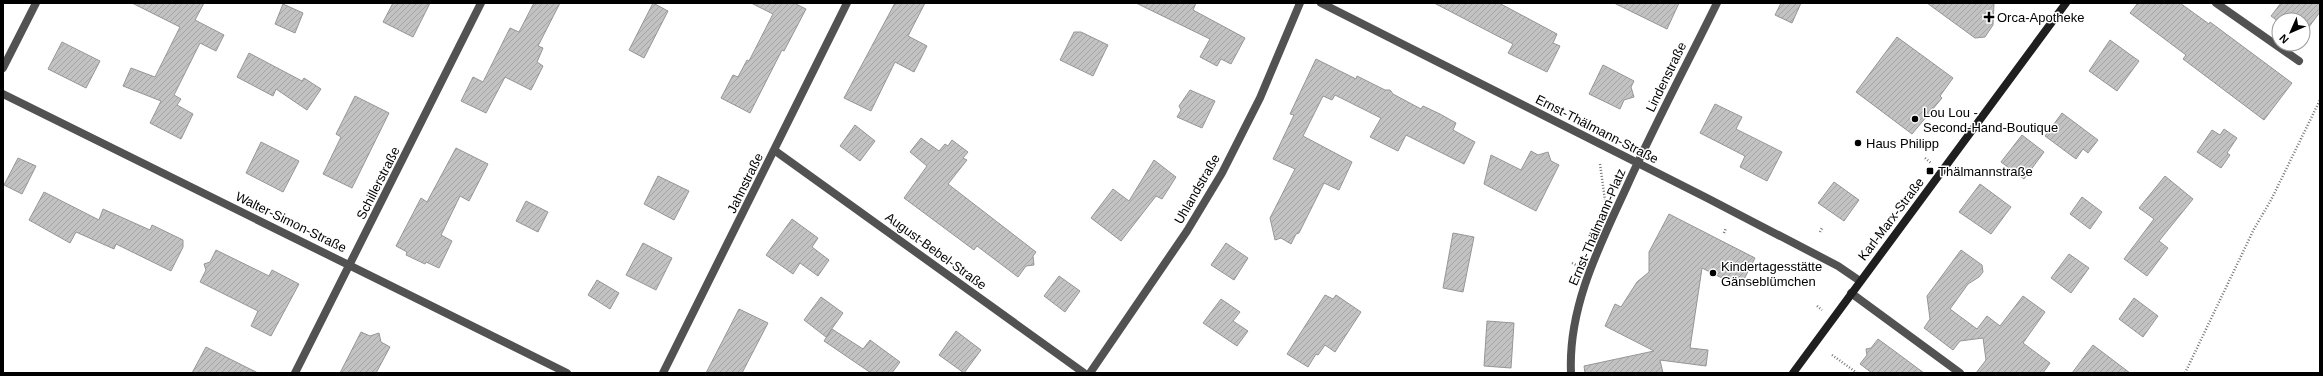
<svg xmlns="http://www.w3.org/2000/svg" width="2323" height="376" font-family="Arial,sans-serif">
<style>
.building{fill:url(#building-hatch);stroke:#969696}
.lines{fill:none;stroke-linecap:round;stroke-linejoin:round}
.path{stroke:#747474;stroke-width:2.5;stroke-dasharray:1 2;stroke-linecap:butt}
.lane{stroke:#525252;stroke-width:8}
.street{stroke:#525252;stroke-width:8}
.secondary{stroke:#1f1f1f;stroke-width:8}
.poi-dot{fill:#000;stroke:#fff;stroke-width:1.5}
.labels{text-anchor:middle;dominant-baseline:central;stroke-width:3;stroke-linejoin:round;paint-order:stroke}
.poi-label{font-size:13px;fill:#000;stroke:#fff;text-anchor:start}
.street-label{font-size:13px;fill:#000;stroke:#fff}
</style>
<defs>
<pattern id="building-hatch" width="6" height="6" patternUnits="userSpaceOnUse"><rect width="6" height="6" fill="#c2c2c2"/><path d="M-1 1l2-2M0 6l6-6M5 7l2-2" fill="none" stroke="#a5a5a5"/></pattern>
</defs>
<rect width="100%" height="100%" fill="#fff"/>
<!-- building -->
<path class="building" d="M132,3H204L195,20L224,35L216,51L200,43L174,95L181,99L177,105L193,114L181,139L150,123L161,101L123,86L131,68L155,77L180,27Z
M393,3H430L413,37L383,22Z
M534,3H560L538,46L543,48L537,62L543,66L531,90L505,77L486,113L461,101L473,77L483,82L510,28L519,32Z
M653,3L668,11L644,58L629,50Z
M751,3H794L806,9L784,51L782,50L750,113L721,98L733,75L738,77L747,60L749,61L773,14Z
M895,3H925L908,36L927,46L914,72L895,62L871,111L844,98Z
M1136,3H1196L1193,10L1245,38L1231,64L1221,59L1217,66L1200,57L1210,39Z
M1434,3H1499L1557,34L1553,43L1560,46L1547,72L1508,53L1513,44Z
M1614,3H1679L1667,29Z
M1781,3H1801L1792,23L1775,15Z
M1927,3H1994L1993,25L1985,37L1975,38Z
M2138,3H2180L2209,24L2210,22L2292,83L2264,120L2183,59L2186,55L2130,13Z
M2281,3H2320V12L2303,35V20H2279V22L2271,16Z
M283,4L303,13L295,33L275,24Z
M1074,32H1081L1108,45L1093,76L1060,60Z
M1897,37L1953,78L1940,96L1942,98L1912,134L1856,92Z
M2110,40L2139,61L2117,91L2089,71Z
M62,42L100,61L86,88L48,69Z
M249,53L302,81L304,78L321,89L307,110L276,89L273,96L237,77Z
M1316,59L1356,79L1357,76L1385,90H1390L1393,94L1421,109L1423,106L1440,114L1456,123L1453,130L1475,142L1464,164L1406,135L1398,151L1370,137L1381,118L1335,95L1332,100L1323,96L1303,136L1352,162L1339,190L1324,183L1299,233L1296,234L1291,244L1281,238L1275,240L1270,218L1295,169L1273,159L1294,115L1290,114Z
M1603,65L1634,81L1631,87L1634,97L1624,100L1620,109L1589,94Z
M1190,90L1215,101L1202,128L1177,117L1181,110L1179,106Z
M355,96L389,113L352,188L323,174L341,137L336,134Z
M1715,104L1742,117L1736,129L1782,152L1767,181L1740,167L1745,156L1700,133Z
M2062,113L2098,140L2088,153L2083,149L2076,159L2045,136Z
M855,125L875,141L860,161L840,146Z
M2224,129L2237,138L2227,153L2230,155L2221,168L2197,152L2212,130L2220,135Z
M2022,135L2044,152L2024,179L2001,162Z
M921,138L939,151L945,144L948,146L952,140L968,152L963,158L967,160L948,184L1036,252L1033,256L1034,265L1026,266L1018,277L977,246L974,250L904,198L927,166L910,152Z
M261,142L299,161L283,192L246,173Z
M456,148L488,164L469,201L460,196L441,235L452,241L439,268L426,262L425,264L406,255L407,252L396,246L421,198L427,202Z
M1531,151L1538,155L1548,152L1551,161L1559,165L1536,211L1484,184L1491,155L1521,170Z
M18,158L36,166L22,194L4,185Z
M1154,160L1176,177L1162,199L1156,196L1121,241L1091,218L1113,189L1129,201Z
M658,176L689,191L674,220L644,204Z
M2165,176L2193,199L2159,241L2168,248L2147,276L2124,259L2154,219L2139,208Z
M1834,182L1859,200L1844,221L1818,203Z
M1980,184L2011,207L1991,234L1959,212Z
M44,192L99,220L103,209L150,230L152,225L183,240V247L171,271L116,244L114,249L76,232L70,243L29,220Z
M2082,197L2102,212L2090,229L2070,214Z
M526,201L548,212L538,232L516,221Z
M1669,214L1755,258L1740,287L1702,268L1690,348L1708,350L1706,366L1660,360L1663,373H1585L1584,366L1654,351L1605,326L1615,304L1621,307L1637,282L1649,272V252Z
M792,219L818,238L812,247L829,260L818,276L800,263L793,274L766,255Z
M1453,233L1474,237L1463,292L1443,288Z
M643,243L672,258L656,290L626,275Z
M1226,243L1248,258L1234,280L1211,265Z
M216,250L269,276L272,270L299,284L271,336L251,326L258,311L200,282L206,270L204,264L210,262Z
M1961,250L1982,265L1983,272L1979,277L1968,284L1950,309L1977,329L1987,316L2000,326L2023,296L2045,312L2023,343L2050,363L2043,373H1976L1986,360L1983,338L1960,341L1953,350L1924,328L1930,319L1927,296Z
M2069,254L2089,268L2071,293L2051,278Z
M1059,276L1080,291L1065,312L1044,296Z
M597,280L619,293L610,309L588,295Z
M1325,295L1333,299L1336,295L1361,312L1335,352L1325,345L1318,355L1316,354L1308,367L1287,354Z
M821,297L843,313L826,337L804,320Z
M2134,298L2158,316L2143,337L2119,319Z
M1221,299L1240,312L1233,321L1248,331L1237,346L1203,323Z
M739,309L768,323L742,373H706Z
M1487,321L1514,323L1511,368L1484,366Z
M832,329L863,349L870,340L900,362L892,373H871L824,341Z
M956,331L981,350L964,373L939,355Z
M361,332L370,336L379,333L381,342L390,347L376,373H340Z
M1878,339L1893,350L1924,373H1872L1860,364L1867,355L1866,349L1871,348Z
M2093,345L2130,373H2072Z
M206,347L258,373H192Z"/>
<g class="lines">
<!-- path -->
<path class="path" d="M1925,158L1931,163
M1600,164L1605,200
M1820,232L1822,228
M1724,233L1726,228
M1572,263L1578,266
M1817,306L1822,310
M1832,355L1857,373
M2185,373L2254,229L2271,200L2320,100"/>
<!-- lane -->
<path class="lane" d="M2216,3L2299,61"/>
<!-- street -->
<path class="street" d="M1321,3L1707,198L1838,266L1860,281
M3,68L36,3
M3,94L567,373
M774,150L1084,373
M1851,293L1960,373
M295,373L481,3
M663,373L847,3
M1090,373L1187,231L1222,173L1260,98L1300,3
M1571,373C1568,306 1600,245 1627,186C1655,124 1687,64 1717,3"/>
<!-- secondary -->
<path class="secondary" d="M1793,373L2066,3"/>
</g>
<!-- markers -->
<g class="poi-dot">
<path d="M1987 11h4v4h4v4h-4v4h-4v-4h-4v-4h4z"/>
<circle cx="1915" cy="119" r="4"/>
<circle cx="1858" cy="143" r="4"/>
<rect x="1926" y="167" width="8" height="8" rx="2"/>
<circle cx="1713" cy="273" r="4"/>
</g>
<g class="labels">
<!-- poi labels -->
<g class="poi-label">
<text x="1997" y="17">Orca-Apotheke</text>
<text x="1923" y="112">Lou Lou -<tspan x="1923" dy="15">Second-Hand-Boutique</tspan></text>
<text x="1866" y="143">Haus Philipp</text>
<text x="1938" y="171">Thälmannstraße</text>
<text x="1721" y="266">Kindertagesstätte<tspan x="1721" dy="15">Gänseblümchen</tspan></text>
</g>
<!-- street labels -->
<g class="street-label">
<text transform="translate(1666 77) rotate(-64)">Lindenstraße</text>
<text transform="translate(1597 129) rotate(27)">Ernst-Thälmann-Straße</text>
<text transform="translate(378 183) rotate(-63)">Schillerstraße</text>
<text transform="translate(745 183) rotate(-64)">Jahnstraße</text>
<text transform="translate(1197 189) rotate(-60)">Uhlandstraße</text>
<text transform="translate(1891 219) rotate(-53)">Karl-Marx-Straße</text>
<text transform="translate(291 222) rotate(26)">Walter-Simon-Straße</text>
<text transform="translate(1597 227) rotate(-67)">Ernst-Thälmann-Platz</text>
<text transform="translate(936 251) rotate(36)">August-Bebel-Straße</text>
</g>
</g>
<!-- border -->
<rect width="2323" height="376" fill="none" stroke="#000000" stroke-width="8"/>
<!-- north arrow -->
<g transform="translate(2291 32) rotate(225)"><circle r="19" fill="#ffffff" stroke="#999999"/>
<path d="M0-3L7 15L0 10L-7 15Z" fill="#000000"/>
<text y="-6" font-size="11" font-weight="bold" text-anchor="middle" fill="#000000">N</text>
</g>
</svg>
